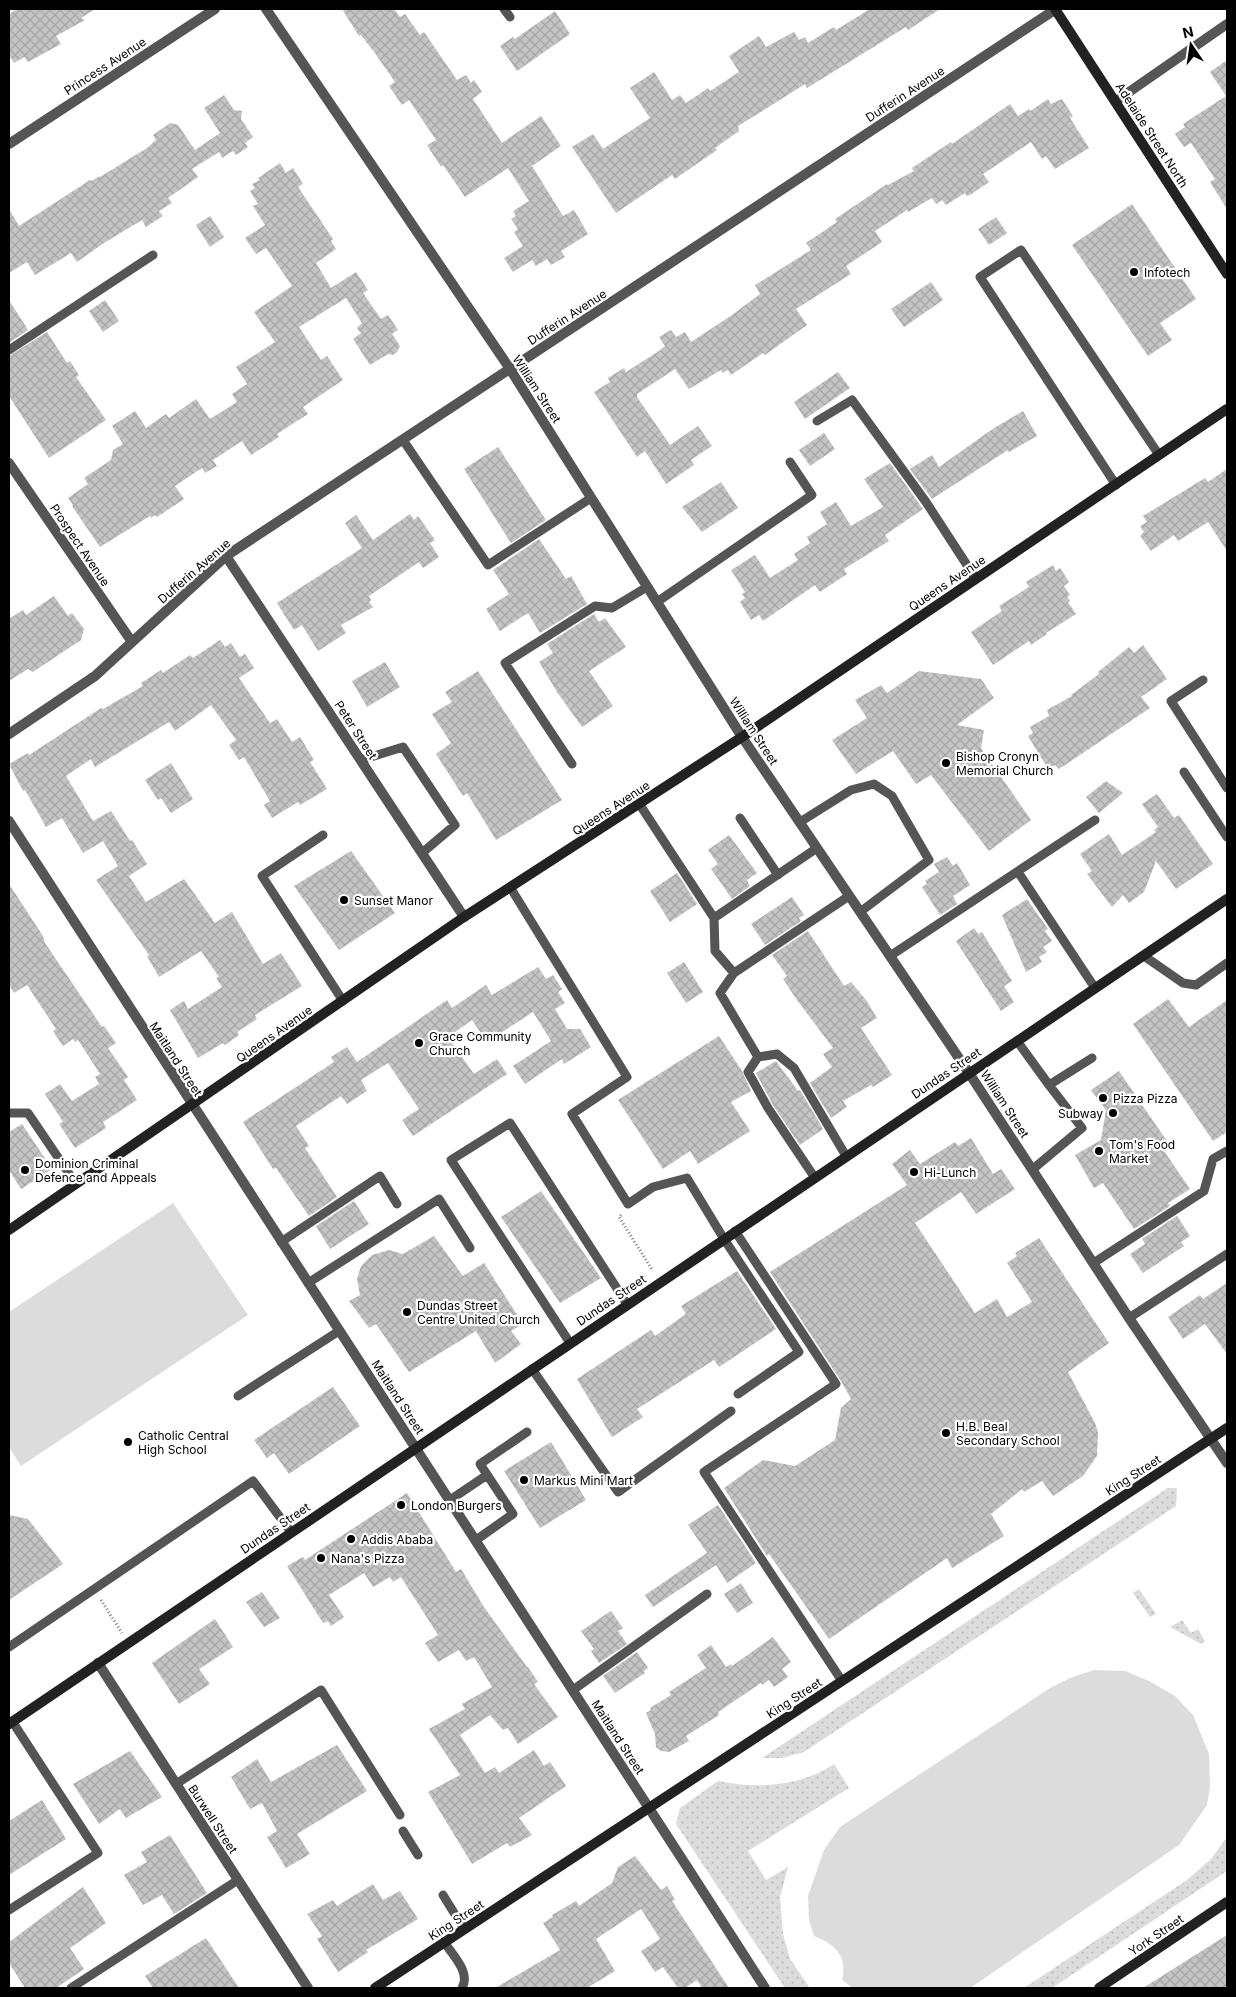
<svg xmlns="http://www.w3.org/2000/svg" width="1236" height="1997" font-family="Inter,sans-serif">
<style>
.grass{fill:url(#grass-dots)}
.pitch{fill:#dcdcdc}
.building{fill:url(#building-cross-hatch)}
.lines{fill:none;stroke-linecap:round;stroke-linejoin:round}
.path{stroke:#777;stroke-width:3;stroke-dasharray:1 2.5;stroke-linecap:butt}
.service{stroke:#555;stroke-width:9}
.minor{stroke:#555;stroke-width:10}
.secondary{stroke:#222;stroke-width:10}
.poi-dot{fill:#000;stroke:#fff;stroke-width:2}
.labels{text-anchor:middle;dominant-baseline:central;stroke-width:4.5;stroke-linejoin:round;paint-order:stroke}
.street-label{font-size:12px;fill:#000;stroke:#fff}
.poi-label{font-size:12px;fill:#000;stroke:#fff;text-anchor:start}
</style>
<defs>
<pattern id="grass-dots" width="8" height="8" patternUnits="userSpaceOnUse" patternTransform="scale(1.25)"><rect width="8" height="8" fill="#dcdcdc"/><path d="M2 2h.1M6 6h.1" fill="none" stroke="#bbb" stroke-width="1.8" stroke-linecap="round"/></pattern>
<pattern id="building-cross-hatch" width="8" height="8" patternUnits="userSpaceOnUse" patternTransform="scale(1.25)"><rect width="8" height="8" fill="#c4c4c4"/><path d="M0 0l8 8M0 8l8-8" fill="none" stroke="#a7a7a7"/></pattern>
</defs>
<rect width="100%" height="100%" fill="#fff"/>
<!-- grass -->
<path class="grass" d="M1168,1488H1177L1176,1506L804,1752L782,1758H762Z
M1139,1589L1156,1614L1150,1617L1133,1593Z
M1182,1620L1191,1633L1198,1629L1205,1641L1201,1644L1170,1627Z
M834,1764L849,1788L748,1851L766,1880L788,1867L780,1897L783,1934L790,1959L810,1988H785L676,1824L680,1808L718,1781C757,1789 800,1787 834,1764Z
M1227,1837V1871L1052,1988H1024L1187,1880L1211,1859Z"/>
<!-- pitch -->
<path class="pitch" d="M173,1203L248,1315L21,1466L9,1447V1312Z
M1094,1670L1125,1671L1149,1681L1175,1696L1193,1715L1209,1754L1210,1787L1207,1805L1179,1845L970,1988H853L842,1980C848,1956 835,1944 814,1936L809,1920L808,1896L824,1850L840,1827L1050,1688L1070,1678Z"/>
<!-- building -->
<path class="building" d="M17,9H95L81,18L85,20L56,36L61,44L28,62L24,57L14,63L9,55V14Z
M342,9H394L400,17L405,14L420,35L424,32L457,80L466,75L471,83L474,80L482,92L473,99L502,143L541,116L561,146L532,166L563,216L574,210L588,234L561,251L565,257L551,265L547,259L536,266L532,260L513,272L504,258L523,246L514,232L518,229L511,219L516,216L513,211L529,201L508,168L465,197L443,165L441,167L427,145L436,140L409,100L402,105L389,86L395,82L374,52L361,35L359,36Z
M870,9H940L908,30L906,27L815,83L807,88L805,84L764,110L738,126L739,131L715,148L717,150L675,179L672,175L616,213L572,147L593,134L603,149L650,118L630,88L654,72L672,100L680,95L686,103L708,88L710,91L739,72L729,56L759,36L766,47L794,32L799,40L805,37L808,43L834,27L836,30Z
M555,11L570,34L517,71L500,46L513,37L515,39Z
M1227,60V209L1210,182L1215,179L1191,143L1184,147L1175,134L1185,127L1183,124L1226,96L1210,72Z
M224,95L234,110L242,111L241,119L253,137L245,143L248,147L236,155L233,151L222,158L219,152L192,169L198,177L168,198L172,203L159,211L163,216L146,227L142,220L104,243L77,262L71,253L35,275L27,262L9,273V209L19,226L90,180L91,181L100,176V177L147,148L156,140L153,135L170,123L178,125L195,150L220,133L204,108Z
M1048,99L1051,104L1062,99L1073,116L1070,118L1089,148L1055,169L1046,156L1042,159L1031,142L983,174L989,182L970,195L967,196L965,193L946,205L942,200L936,204L932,198L908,212L907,210L875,231L882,242L846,266L851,274L796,309L807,325L765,355L763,353L731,375L728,370L723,373L721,370L689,389L675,369L637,394V397L670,445L698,426L712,446L691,460L694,465L666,484L645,451L637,457L594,392L610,382L608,378L624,368L626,372L659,351L665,346L659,337L671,330L676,337L685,332L691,342L732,315L760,294L755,285L811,250L806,243L837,222L835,219L887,184L888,185L914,171L912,168L951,142L952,144L1010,104L1018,116L1029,109L1030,111Z
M280,163L286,173L293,168L303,184L298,187L333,239L331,241L336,249L316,263L331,288L356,272L368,290L363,293L381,319L388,315L398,330L392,334L400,346L397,352L393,355L388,354L370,365L353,339L361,333L357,328L362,323L346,298L299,327L321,360L327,356L343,380L303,407L308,414L277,434L279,437L251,455L242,441L213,460L217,466L205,473L202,468L175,486L184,499L157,517L155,515L151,518L150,516L100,547L72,506L73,505L68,498L88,484L84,478L111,460L113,450L123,444L112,426L135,411L146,428L166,414L169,418L196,399L210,419L237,402L232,394L247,384L236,367L275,342L254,312L292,286L266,248L256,254L245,238L265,225L253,206L258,204L250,191L255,188L252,184L260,180L258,178Z
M1132,204L1196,299L1160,323L1172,340L1148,356L1072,245Z
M210,216L224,237L210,247L196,225Z
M996,217L1007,233L989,245L978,229Z
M931,282L943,300L904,327L891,309Z
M9,300L28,330L9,343Z
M105,300L119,321L103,332L89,311Z
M47,332L67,363L70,361L79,375L76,377L106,420L49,458L9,396V356Z
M838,372L850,388L805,419L794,402Z
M1023,411L1037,436L1009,452L1008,450L932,499L910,469L932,455L939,467L994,428Z
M824,433L835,449L810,466L799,450Z
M498,447L546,520L511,543L464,469Z
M890,463L923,509L885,535L889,541L844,569L847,574L820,592L815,585L763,621L759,615L751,620L740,602L745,598L742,594L745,592L731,570L755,555L770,578L798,560L794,554L810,543L807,537L827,524L820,512L836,502L851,526L883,507L864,479Z
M1227,469V551L1208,522L1178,541L1174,535L1151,551L1140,536L1144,532L1140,526L1147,522L1143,516L1205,478L1208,482Z
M721,482L738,508L702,532L682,507Z
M410,514L414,520L418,516L435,540L430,543L439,557L423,568L419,562L369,596L371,600L369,602L373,607L341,625L346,633L318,651L302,625L294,630L277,603L362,548L345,523L356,515L373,540Z
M539,539L566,579L571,576L587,604L540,633L528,613L500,631L486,609L509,594L493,570Z
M1053,565L1056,571L1060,568L1069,582L1064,586L1070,595L1067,597L1070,601L1068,602L1076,614L1046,633L1047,634L1031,645L1029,641L993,665L971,632L1002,611L999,606L1029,587L1026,582Z
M54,596L68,616L72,613L84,629L81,640L33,672L28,669L9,681V619L23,610L26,615Z
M594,614L599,622L605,618L626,647L589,671L613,706L582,727L557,692L539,662L553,653L547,644Z
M220,640L225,647L231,643L240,657L245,654L254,668L239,678L270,723L277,719L292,742L300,737L314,760L310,762L327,789L300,805L298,802L272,818L264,805L270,801L244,757L239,760L229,745L236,740L211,705L175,731L169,722L95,767L91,759L66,776L93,821L111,811L130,841L132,840L147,864L129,876L146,902L184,879L215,923L232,912L263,964L281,953L302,986L255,1015L257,1019L237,1032L239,1035L225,1045L223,1043L198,1058L170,1010L184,1001L188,1009L222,987L216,978L219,977L201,951L159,977L147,956L149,955L96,880L118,866L103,841L83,853L62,818L46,827L25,790L23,791L9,764L28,753L29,755L101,708L103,709L143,686L141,683L161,670L163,673L190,655L193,658Z
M1143,645L1167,679L1141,697L1150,708L1059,769L1055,765L1048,769L1028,736L1033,733L1030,727L1049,716L1047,710L1072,696L1071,695L1099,674L1098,672L1129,647L1134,653Z
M385,662L400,687L367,707L352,681Z
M478,671L562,800L496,840L467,793L463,796L436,754L451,743L432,714L452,702L445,692Z
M919,671L981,679L994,698L957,725L984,730L981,748L1031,820L989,851L931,775L916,784L893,751L856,774L832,740L867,718L855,700L881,685L887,693Z
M171,763L193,799L171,813L161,798L158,800L145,780Z
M1106,781L1123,793L1099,813L1086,797Z
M1157,794L1174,818L1179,815L1213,864L1176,889L1156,861L1144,892L1129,903L1123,895L1112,907L1087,874L1092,871L1080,854L1109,834L1122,855L1156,832L1154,830L1158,827L1142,804Z
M729,835L757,873L747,880L750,886L732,899L711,869L718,864L708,850Z
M351,851L395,913L339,950L294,886Z
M947,857L953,866L957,863L970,885L953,896L957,904L940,915L922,887L927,884L925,881L939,872L934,864Z
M677,873L697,904L670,922L650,891Z
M9,884L43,936L45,943L102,1027L104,1026L116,1043L108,1048L128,1077L124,1080L137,1100L103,1122L106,1128L75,1148L59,1124L63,1122L45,1094L60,1084L72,1101L99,1084L95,1077L100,1074L78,1040L75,1042L73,1039L63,1046L53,1031L56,1029L27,985L14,993L9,985Z
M792,897L804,915L799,918L801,921L765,945L751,924Z
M1027,899L1048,929L1045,931L1052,941L1043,947L1047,952L1039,957L1042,962L1026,972L1002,915Z
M974,928L978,934L982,932L1012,981L1004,986L1014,1002L1001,1011L956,941Z
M808,931L844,986L851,982L866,1000L877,1018L861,1028L892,1075L873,1087L871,1085L843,1101L847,1107L831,1118L810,1083L832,1067L823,1054L833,1048L797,1000L783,979L787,976L772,955Z
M684,962L703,992L686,1003L667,973Z
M538,967L546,979L553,975L562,989L558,992L565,1003L555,1009L567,1029H580L591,1047L564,1064L562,1059L525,1084L513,1066L551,1041L533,1012L487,1042L472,1020L448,1037L474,1074L497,1059L507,1074L413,1136L402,1120L419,1109L388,1063L361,1080L367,1091L347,1104L341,1096L296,1126L309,1146L305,1148L337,1197L309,1216L276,1168L273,1169L243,1122L334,1062L331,1057L347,1047L357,1062L447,1000L452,1008L486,985L492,995Z
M1168,999L1189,1027L1227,1000V1132L1213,1141L1133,1024Z
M719,1036L742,1071L751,1091L731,1102L750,1131L698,1164L690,1151L663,1169L618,1100Z
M776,1061L798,1091L800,1090L823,1129L800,1145L773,1105L756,1073Z
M1119,1071L1169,1144L1162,1148L1190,1189L1168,1203L1170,1206L1134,1229L1103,1183L1094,1188L1075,1155L1101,1140L1106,1110L1091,1090Z
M22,1124L52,1169L21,1189L9,1170V1132Z
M971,1138L993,1174L1001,1169L1015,1189L976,1214L961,1192L915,1223L975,1313L997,1299L1007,1317L1032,1302L1007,1263L1017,1256L1015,1253L1039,1238L1109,1343L1068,1372L1095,1423L1098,1432L1097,1456L1083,1476L1053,1496L1042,1481L1024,1492L1022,1489L991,1514L1004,1536L952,1568L947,1558L829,1639L769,1554L767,1556L724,1488L763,1460L795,1466L835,1440L841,1408L851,1399L841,1381L770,1272L907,1185L892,1164L910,1150L920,1164L955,1142L958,1146Z
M541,1191L601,1278L560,1303L501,1217Z
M354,1201L369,1224L330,1249L316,1226Z
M1177,1216L1190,1236L1181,1242L1184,1246L1143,1273L1130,1254L1145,1244L1142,1239Z
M434,1236L463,1276L484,1263L523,1324L511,1331L521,1344L495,1363L476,1331L409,1372L376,1324L369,1328L349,1301L360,1295L357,1279L361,1266L372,1255L389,1250L403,1254Z
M737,1271L776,1329L719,1367L714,1360L637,1409L643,1417L612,1437L577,1379L651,1330L655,1336L686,1314L681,1306Z
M1227,1283V1354L1205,1324L1183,1339L1168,1317L1200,1295L1203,1299Z
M333,1387L360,1426L289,1474L274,1453L267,1458L254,1440Z
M551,1442L586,1500L540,1528L504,1471Z
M407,1493L456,1572L461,1569L484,1607L527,1667H528L538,1682L534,1684L558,1717L518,1744L508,1728L503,1730L490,1715L460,1735L485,1773L495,1767L499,1773L534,1750L544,1766L550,1762L566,1786L519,1818L532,1835L510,1847L507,1843L472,1864L428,1792L460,1775L429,1729L465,1709L462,1704L492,1687L474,1657L466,1661L459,1650L438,1662L425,1643L438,1635L401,1577L393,1582L390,1577L373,1587L364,1573L329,1595L344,1617L331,1626L328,1621L323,1623L287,1566L303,1557L305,1560Z
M718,1505L756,1563L727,1583L716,1565L653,1607L645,1595L707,1553L688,1525Z
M9,1515L28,1519L63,1564L9,1600Z
M741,1583L753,1603L737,1613L724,1594Z
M262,1592L280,1618L264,1627L246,1602Z
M611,1611L623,1628L618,1631L627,1644L599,1663L591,1651L594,1649L581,1631Z
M215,1619L233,1647L199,1669L210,1684L179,1704L152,1663Z
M773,1637L791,1662L782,1669L788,1677L774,1687L769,1680L762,1685L761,1683L718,1712L719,1715L686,1736L689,1741L669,1752L661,1751L656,1747L655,1734L646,1713L651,1710L650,1708L671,1695L669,1692L706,1668L697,1655L711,1645L726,1667L731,1664L732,1666Z
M637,1652L648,1668L644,1671L645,1673L615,1693L603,1676Z
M337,1745L367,1791L297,1834L310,1854L286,1868L267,1837L277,1831L262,1803L250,1809L231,1777L257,1759L271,1782Z
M130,1751L162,1797L126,1818L120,1809L99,1824L73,1784Z
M42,1800L66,1839L9,1875V1821Z
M170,1835L207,1893L174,1914L162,1895L143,1905L124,1875L147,1862L141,1852Z
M635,1856L661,1890L667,1886L675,1900L672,1901L729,1988H702L697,1980L685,1988H678L663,1967L655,1972L641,1951L660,1939L641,1909L596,1939L615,1971L587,1988H495L560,1950L543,1923L553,1917L552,1915L576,1901L579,1906L612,1883L618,1867Z
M373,1884L383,1900L400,1891L418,1919L366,1950L368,1952L338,1972L317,1939L322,1936L307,1914L333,1900L337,1906Z
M83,1887L106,1923L70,1948L84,1969L56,1988H25L9,1963V1942Z
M1227,1935V1988H1143Z
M206,1938L239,1988H153L145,1976Z"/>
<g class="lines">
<!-- path -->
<path class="path" d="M621,1215L619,1217L653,1271
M101,1600L122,1633"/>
<!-- service -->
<path class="service" d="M504,9L510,17
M9,350L153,255
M817,421L852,400L926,502L976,579
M403,440L488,565L591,498
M1116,485L980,277L1021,250L1159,455
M657,602L812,495L790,462
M1203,680L1171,701L1227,788
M361,760L403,747L455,825L422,853
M572,764L505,663L595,606L612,608L647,587
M1184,772L1227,837
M640,805L714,918L817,848
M740,818L778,875
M800,822L851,790L874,784L892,796L929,860L860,912
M323,835L262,876L343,1001
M1018,872L1095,988
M510,887L627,1077L572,1114L628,1204L653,1187L687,1178L724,1239L799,1352L738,1394
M714,918L715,951L734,973L720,993L758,1057
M890,956L1095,820
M1144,956L1183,983L1196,985L1227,963
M734,973L849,896
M1017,1041L1049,1085
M9,1113H28L76,1184
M1033,1169L1082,1128L1049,1085L1092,1058
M815,1178L768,1108L748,1072L758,1057L777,1054L794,1068L846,1156
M735,1231L836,1384L704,1472L842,1681
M281,1242L380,1176L397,1204
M1095,1262L1204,1191L1213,1159L1227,1151
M308,1283L439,1199L470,1248
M1129,1318L1227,1254
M570,1343L451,1160L510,1123L627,1304
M532,1369L618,1492L731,1411
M238,1396L339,1331
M450,1500L487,1475
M476,1540L513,1514L480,1464L527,1432
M9,1647L253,1481L291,1532
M573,1690L707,1594
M176,1784L321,1690L400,1815
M403,1831L418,1855
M443,1895L464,1929
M9,1910L98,1853L12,1721
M444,1942C453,1955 471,1973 462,1988
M71,1988L238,1880"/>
<!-- minor -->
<path class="minor" d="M266,9L510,369L742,737L969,1073L1129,1318L1227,1463
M1116,101L1227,24
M9,144L215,9
M9,463L132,642
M226,556L464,917
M9,734L95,676L226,556L1056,9
M9,821C259,1212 515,1598 765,1988
M98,1663L308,1988"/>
<!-- secondary -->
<path class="secondary" d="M1055,9L1227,274
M9,1230L464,917L742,737L1227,409
M9,1724L1227,899
M375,1988L1227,1428
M1099,1988L1227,1902"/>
</g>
<!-- markers -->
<g class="poi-dot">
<circle cx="1134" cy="272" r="5"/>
<circle cx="946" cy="763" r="5"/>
<circle cx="344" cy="900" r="5"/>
<circle cx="419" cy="1043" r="5"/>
<circle cx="1103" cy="1098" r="5"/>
<circle cx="1113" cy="1113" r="5"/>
<circle cx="1099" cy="1151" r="5"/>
<circle cx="25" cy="1170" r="5"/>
<circle cx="914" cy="1172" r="5"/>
<circle cx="407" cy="1312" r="5"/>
<circle cx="946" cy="1433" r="5"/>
<circle cx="128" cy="1442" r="5"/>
<circle cx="524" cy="1480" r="5"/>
<circle cx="401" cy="1505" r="5"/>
<circle cx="351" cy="1539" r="5"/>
<circle cx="321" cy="1558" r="5"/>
</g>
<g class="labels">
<!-- street labels -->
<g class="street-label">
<text transform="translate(105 66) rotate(-33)">Princess Avenue</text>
<text transform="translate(905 94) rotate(-33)">Dufferin Avenue</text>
<text transform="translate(1152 135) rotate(57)">Adelaide Street North</text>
<text transform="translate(567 317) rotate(-33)">Dufferin Avenue</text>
<text transform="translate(537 389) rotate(57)">William Street</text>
<text transform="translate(80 545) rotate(56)">Prospect Avenue</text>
<text transform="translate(194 571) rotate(-41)">Dufferin Avenue</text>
<text transform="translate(947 583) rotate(-34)">Queens Avenue</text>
<text transform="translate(356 730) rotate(57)">Peter Street</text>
<text transform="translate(754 731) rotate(57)">William Street</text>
<text transform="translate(611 808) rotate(-33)">Queens Avenue</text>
<text transform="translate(274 1034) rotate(-35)">Queens Avenue</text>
<text transform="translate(176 1059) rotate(57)">Maitland Street</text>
<text transform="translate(946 1073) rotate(-34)">Dundas Street</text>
<text transform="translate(1005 1104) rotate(57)">William Street</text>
<text transform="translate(611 1300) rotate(-34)">Dundas Street</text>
<text transform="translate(398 1397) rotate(57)">Maitland Street</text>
<text transform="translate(1133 1475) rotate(-33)">King Street</text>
<text transform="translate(275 1528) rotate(-34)">Dundas Street</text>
<text transform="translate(794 1698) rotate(-33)">King Street</text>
<text transform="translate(618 1737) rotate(57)">Maitland Street</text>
<text transform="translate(213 1819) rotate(57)">Burwell Street</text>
<text transform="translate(456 1920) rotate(-33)">King Street</text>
<text transform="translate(1156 1935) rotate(-34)">York Street</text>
</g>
<!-- poi labels -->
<g class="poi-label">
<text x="1144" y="272">Infotech</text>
<text x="956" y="756">Bishop Cronyn<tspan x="956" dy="14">Memorial Church</tspan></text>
<text x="354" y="900">Sunset Manor</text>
<text x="429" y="1036">Grace Community<tspan x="429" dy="14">Church</tspan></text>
<text x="1113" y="1098">Pizza Pizza</text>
<text x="1103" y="1113" text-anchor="end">Subway</text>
<text x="1109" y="1144">Tom's Food<tspan x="1109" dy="14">Market</tspan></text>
<text x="35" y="1163">Dominion Criminal<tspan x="35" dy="14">Defence and Appeals</tspan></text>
<text x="924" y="1172">Hi-Lunch</text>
<text x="417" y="1305">Dundas Street<tspan x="417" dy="14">Centre United Church</tspan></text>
<text x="956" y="1426">H.B. Beal<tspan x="956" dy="14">Secondary School</tspan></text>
<text x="138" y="1435">Catholic Central<tspan x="138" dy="14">High School</tspan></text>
<text x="534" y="1480">Markus Mini Mart</text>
<text x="411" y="1505">London Burgers</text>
<text x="361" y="1539">Addis Ababa</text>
<text x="331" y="1558">Nana's Pizza</text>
</g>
</g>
<!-- border -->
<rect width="1236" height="1997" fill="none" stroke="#000000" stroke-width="20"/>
<!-- north arrow -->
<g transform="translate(1191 45) rotate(347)" stroke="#ffffff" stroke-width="4" paint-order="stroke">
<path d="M0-4L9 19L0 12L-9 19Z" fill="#000000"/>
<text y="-8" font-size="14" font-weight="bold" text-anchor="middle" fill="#000000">N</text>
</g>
</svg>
